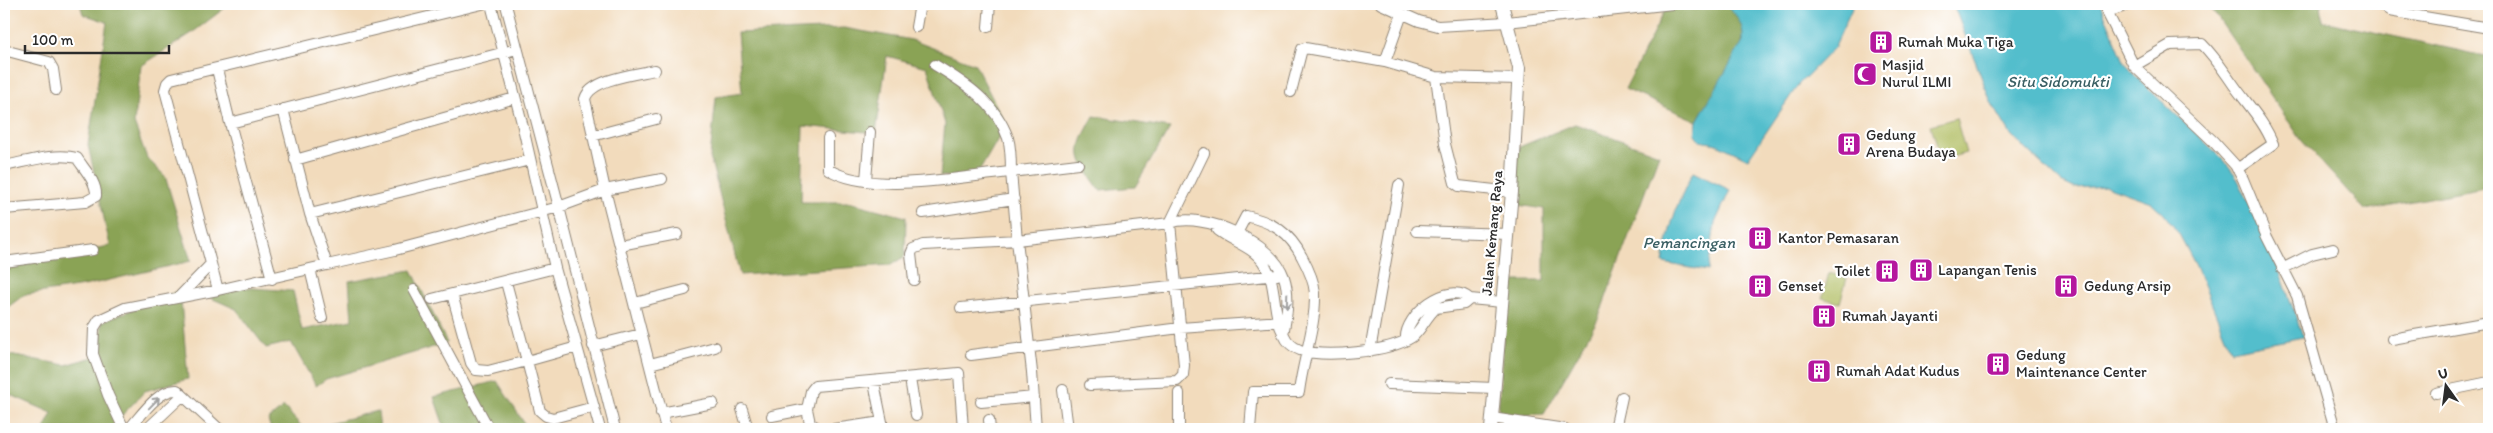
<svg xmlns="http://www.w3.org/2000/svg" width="2493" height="433" font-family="Itim,sans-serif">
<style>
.green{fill:#aebb5d;stroke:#6c7344}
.forest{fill:#8aa354;stroke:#5a6740}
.water{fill:#52becc;stroke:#3e747c}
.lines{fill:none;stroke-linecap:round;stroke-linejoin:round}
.minor-casing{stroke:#8e8374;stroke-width:12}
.tertiary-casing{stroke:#8e8374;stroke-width:14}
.minor{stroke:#fff;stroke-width:10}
.tertiary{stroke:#fff;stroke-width:12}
.oneway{stroke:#a0a0a0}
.labels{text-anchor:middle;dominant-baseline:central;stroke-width:4.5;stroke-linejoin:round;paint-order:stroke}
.poi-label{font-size:15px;fill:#2b2b2b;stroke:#fff;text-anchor:start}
.street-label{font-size:15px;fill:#2b2b2b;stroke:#fff}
.water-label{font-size:16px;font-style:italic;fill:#395e63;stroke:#fff}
</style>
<rect width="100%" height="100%" fill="#fff"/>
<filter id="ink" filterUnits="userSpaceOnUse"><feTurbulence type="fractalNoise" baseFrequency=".02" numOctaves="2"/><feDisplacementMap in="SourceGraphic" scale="10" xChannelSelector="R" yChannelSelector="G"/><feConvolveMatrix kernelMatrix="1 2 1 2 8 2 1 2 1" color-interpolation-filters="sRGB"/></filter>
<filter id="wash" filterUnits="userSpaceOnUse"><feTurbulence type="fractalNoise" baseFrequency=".0096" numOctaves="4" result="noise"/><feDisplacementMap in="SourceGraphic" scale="20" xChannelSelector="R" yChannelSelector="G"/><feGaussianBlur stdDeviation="1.12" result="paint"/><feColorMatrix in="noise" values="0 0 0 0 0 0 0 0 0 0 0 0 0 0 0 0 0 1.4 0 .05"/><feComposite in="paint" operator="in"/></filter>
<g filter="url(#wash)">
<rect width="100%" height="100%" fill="#f2dbbc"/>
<!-- green -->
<path class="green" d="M1956,118L1966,153L1941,160L1931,125Z
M1829,273L1847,278L1840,303L1822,298Z"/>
<!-- forest -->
<path class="forest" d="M80,4H230L192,33L141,66L134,123L147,158L165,176L191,261L84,286L24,295L4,310V268L28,259L110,246L88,145L107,22L83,14Z
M1668,4H1725C1732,11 1740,18 1743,28C1749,49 1707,101 1697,121L1625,89Z
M2224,4H2321L2323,21L2489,57V187L2365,210L2302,141L2211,8Z
M844,28L912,40L975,64L1006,125L976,177L940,176L945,124L927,67L887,56L876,133L803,126L801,202H849L906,217L905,256L891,265L740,275L710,157L716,97L742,93L737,33Z
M1094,116L1170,128L1135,187L1100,190C1075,156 1073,153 1094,116Z
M1575,124L1659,154L1598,319L1544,414L1498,416L1507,281H1544V209L1511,204L1519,147Z
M412,270L447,343L326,379L316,386L291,342L266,348L236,309L204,295L239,287L293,291L302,330L352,320L349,281Z
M180,290L188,379L145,391L109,429H44L52,413L4,392V348L9,355L66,365L100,355L102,322Z
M497,381L528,429H445L434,397Z
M284,407L304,429H271L268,420Z
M378,411L380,429H305Z"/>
<!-- water -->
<path class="water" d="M1725,4H1854L1834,48L1798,85L1748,159L1717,144L1700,141L1695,134L1697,121L1702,112L1743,41C1744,24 1737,15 1725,4Z
M1953,4H2100L2124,61L2135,76L2224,160L2236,176L2246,196L2283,280L2303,337L2231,351L2196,266L2179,234L2164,214L2151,202L2106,186L2074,188L2061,182L2011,135L1991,102Z
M1693,172L1730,190L1715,223L1708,271L1663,263C1670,225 1675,207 1693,172Z"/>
</g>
<g filter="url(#ink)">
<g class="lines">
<!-- minor casing -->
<g class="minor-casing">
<path id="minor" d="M491,4L522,123L555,268L600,429
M1381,4L1419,21L1438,26L1507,22L1673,4
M2131,4L2107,12L2134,66L2213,141L2235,165L2243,179L2267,237L2297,296L2335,429
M2380,4L2389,11L2489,28
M916,27L920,4
M988,27L990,4
M4,50L49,62L53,69L56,90
M1385,62L1402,14
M935,65C965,83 996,103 1008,138C1011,148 1011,161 1011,172L1078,164
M2134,66L2170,45L2202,44C2215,57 2223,70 2233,84C2247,104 2264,121 2273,144L2237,169
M217,69L230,123
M655,70C637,74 590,79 585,99L605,190L666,429
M1436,77L1445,144L1455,183L1459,186L1512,192
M1291,92L1302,49L1305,48L1385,62L1436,77L1519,79
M592,136L656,119
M828,138V169C871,196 962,176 1011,172L1017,240L923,245L913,249L911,254L914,280
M295,160L515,98
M4,166C26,162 55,152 77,158C84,169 97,182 96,196L85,202L4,209
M866,180L870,132
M923,213L1014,199
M310,214L530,160
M1217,230C1231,241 1253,247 1263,262C1278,283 1271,312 1284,335C1287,342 1292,347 1300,350C1325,358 1389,352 1412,337C1421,331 1426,316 1436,308L1464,304L1470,299
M1417,231L1508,234
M1235,237L1246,216C1273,222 1290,233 1302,257C1308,268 1314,280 1315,293C1316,326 1303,359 1299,392H1253L1250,429
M620,245L677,234
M4,262L93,250
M327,265L395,250L559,207L506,5
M310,269L322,318
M2282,269L2312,254L2333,249
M272,279L230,123L517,49
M506,282L527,361L577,347
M218,290L165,90L167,83L171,79L482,4
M414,290L489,429
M452,294L471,363L476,370L488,371L527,361L540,411L546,416L553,418L594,407
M178,298L211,264
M432,299L555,268
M635,303L685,290
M961,308L1277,275
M1406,339C1404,316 1448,279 1470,299L1502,302
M2392,339L2489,322
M593,346L641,334
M1370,351L1399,185
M971,355L1180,328L1283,321
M650,364L715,347
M910,379L916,415
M874,383L882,422
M1389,384L1495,388
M1090,385L1177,381L1183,375L1184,365L1170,223L1204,153
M1063,390L1068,429
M1179,393V429
M2436,393L2489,382
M981,402L1034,397
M742,409L748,429
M807,409L810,423L819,429
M661,413L713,403
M772,416L807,409L811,391L815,386L959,373L963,429
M1492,418L1565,429
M989,420L990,429
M124,429L108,395L93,354L94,328L99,320L125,308L218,290L327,265L310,214L283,109
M129,429C141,416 158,389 177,390L219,429
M147,429L182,396
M615,429L559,207L605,190L662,179
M834,429L882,422L883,429
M1036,429L1032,372L1017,240L1170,223C1204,211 1272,242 1284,277C1290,295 1287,315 1283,334
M1615,429L1622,397"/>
</g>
<!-- tertiary casing -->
<g class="tertiary-casing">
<path id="tertiary" d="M1491,429L1512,192L1519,68L1502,4"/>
</g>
<!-- minor -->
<use href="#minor" class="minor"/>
<!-- tertiary -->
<use href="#tertiary" class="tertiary"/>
</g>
<!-- one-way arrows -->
<defs><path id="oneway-shaft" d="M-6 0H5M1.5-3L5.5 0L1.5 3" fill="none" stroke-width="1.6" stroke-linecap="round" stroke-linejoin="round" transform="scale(1.25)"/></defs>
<g class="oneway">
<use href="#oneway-shaft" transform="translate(1287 301) rotate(92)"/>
<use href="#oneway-shaft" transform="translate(154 403) rotate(-46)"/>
</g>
</g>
<!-- icons -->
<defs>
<g id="building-square" transform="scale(1.25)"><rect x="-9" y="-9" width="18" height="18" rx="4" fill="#b5179e" stroke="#fff"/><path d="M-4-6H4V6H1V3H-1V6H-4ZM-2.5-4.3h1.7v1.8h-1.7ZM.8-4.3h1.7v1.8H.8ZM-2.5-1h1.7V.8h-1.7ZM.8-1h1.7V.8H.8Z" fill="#fff"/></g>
<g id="mosque-square" transform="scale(1.25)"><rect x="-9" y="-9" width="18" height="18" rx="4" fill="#b5179e" stroke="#fff"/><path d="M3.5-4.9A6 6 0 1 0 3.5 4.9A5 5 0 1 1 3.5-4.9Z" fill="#fff"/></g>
</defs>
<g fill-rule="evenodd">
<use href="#building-square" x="1881" y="42"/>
<use href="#mosque-square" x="1865" y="74"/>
<use href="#building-square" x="1849" y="144"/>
<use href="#building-square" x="1760" y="238"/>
<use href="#building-square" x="1921" y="270"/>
<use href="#building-square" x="1887" y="271"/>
<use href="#building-square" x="1760" y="286"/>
<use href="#building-square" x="2066" y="286"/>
<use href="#building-square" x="1824" y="316"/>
<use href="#building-square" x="1998" y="364"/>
<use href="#building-square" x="1819" y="371"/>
</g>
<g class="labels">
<!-- poi labels -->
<g class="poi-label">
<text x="1898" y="42">Rumah Muka Tiga</text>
<text x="1882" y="65">Masjid<tspan x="1882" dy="17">Nurul ILMI</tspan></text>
<text x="1866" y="135">Gedung<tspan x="1866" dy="17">Arena Budaya</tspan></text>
<text x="1778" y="238">Kantor Pemasaran</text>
<text x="1938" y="270">Lapangan Tenis</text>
<text x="1870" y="271" text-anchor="end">Toilet</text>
<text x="1778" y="286">Genset</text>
<text x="2084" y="286">Gedung Arsip</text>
<text x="1842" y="316">Rumah Jayanti</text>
<text x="2016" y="355">Gedung<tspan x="2016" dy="17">Maintenance Center</tspan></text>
<text x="1836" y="371">Rumah Adat Kudus</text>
</g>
<!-- street labels -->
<g class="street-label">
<text transform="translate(1492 233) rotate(-85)">Jalan Kemang Raya</text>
</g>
<!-- water labels -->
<g class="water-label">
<text x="2058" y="81">Situ Sidomukti</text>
<text x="1689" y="242">Pemancingan</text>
</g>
</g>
<!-- margin -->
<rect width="2493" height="433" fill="none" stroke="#fff" stroke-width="20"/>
<!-- north arrow -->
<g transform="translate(2446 386) rotate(346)" stroke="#ffffff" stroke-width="4" paint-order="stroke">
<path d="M0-4L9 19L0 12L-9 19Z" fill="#2b2b2b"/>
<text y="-8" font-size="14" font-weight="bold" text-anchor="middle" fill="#2b2b2b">U</text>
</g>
<!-- scale -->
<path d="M25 45v8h144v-8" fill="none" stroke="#2b2b2b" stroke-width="2.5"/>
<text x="32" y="45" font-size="15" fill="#2b2b2b" stroke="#ffffff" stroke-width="4" paint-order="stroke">100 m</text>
</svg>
